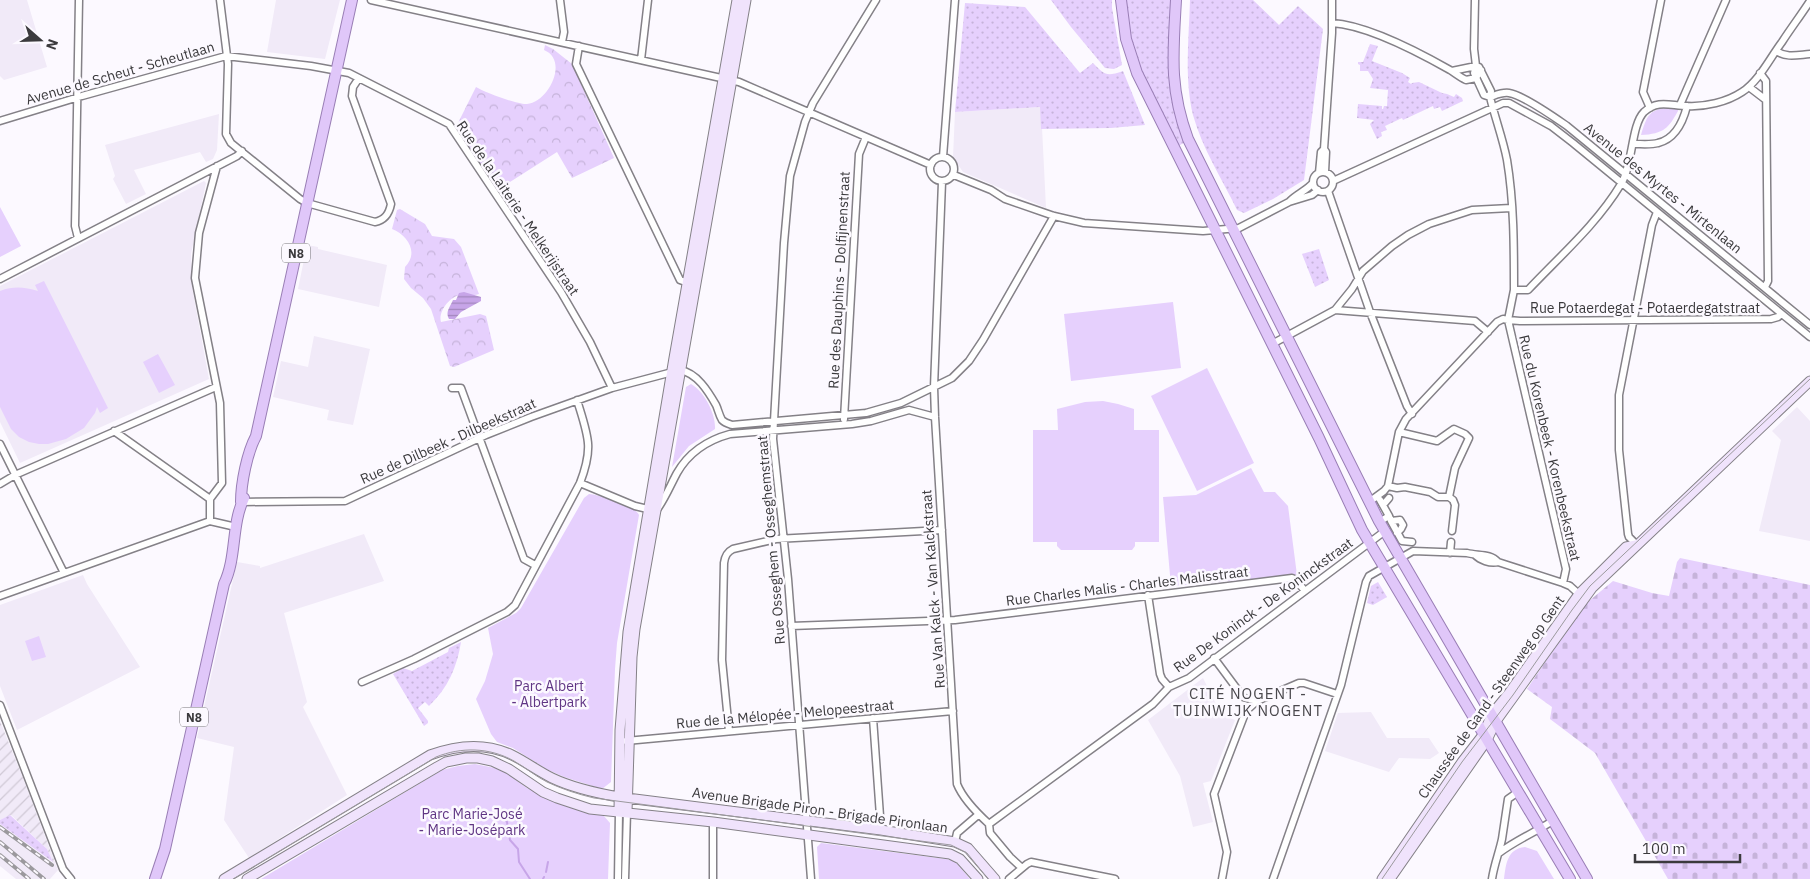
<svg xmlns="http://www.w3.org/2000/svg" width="1810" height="879" font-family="'IBM Plex Sans',sans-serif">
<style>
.built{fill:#f1eaf8}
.industrial{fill:url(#industrial-furrows)}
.grass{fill:url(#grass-dots)}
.forest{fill:url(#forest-crowns)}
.cemetery{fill:url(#cemetery-stones)}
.park{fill:#e6d0fd}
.water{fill:url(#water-rules)}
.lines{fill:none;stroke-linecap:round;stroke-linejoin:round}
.stream{stroke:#c7a5e8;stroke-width:2}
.street-casing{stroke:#848187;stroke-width:9}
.secondary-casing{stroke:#848187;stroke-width:11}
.primary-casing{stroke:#997eb5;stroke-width:12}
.street{stroke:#fff;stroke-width:6}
.secondary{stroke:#f0e3fc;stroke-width:9}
.primary{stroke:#e0c7f9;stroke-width:10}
.tram{stroke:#9b999d;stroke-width:1}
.rail-casing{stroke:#9b999d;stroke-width:4}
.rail{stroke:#fcf9ff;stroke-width:2;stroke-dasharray:5.5;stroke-linecap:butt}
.labels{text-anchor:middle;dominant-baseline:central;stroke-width:5;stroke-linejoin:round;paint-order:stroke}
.shield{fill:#fcf9ff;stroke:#757377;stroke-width:1}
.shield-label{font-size:12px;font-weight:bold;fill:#3b3a3d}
.street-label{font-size:14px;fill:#3b3a3d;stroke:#fcf9ff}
.park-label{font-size:14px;fill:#603584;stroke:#fcf9ff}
.neighbourhood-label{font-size:15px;letter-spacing:1px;fill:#4a484d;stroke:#fcf9ff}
</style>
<defs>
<pattern id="industrial-furrows" width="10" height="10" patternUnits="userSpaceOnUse" patternTransform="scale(1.25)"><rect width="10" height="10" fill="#f1eaf8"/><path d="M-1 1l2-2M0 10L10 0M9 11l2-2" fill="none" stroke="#d0c9d6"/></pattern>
<pattern id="grass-dots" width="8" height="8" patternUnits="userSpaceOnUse" patternTransform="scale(1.25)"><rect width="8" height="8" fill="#e6d0fd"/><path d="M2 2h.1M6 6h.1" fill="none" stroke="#c6b3da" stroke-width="1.8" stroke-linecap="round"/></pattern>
<pattern id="forest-crowns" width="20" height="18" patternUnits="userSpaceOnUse" patternTransform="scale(1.25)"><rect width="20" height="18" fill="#e6d0fd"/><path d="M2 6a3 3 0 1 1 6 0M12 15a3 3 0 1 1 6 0" fill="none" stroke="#c6b3da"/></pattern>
<pattern id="cemetery-stones" width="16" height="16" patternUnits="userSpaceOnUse" patternTransform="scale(1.25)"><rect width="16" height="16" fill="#e6d0fd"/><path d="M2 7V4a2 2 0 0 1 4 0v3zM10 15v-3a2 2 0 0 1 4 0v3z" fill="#c6b3da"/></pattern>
<pattern id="water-rules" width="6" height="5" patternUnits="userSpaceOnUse" patternTransform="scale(1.25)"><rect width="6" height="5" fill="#c7a5e8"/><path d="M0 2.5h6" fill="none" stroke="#a387bd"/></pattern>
</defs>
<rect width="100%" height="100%" fill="#fcf9ff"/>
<!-- built -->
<path class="built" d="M0,0H27L47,67L4,80L0,76Z
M276,0H340L325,59L267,52Z
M1041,107L1046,208L963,172L953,157L955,112Z
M219,114L217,150L213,159L206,162L200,152L134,170L146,194L126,204L113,179L115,176L105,145Z
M204,181L206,183L191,254L192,287L209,379L20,463L0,422V286Z
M307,245L318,247V249L387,265L379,307L298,289Z
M314,336L370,349L353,425L327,420L329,410L273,397L281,361L308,367Z
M1797,407L1810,421V541L1759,531L1781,440L1772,431Z
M364,534L384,581L284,613L307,702L303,707L347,795L249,858L224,820L234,747L197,738L237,562L260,566V568Z
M83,575L87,584L140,667L17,730L0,686V605Z
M1203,678L1221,714L1235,720L1211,781L1203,783L1213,822L1193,827L1180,776L1148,720Z
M1371,712L1387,738H1429L1439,753L1430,759L1399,758L1389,772L1325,751L1338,713Z
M0,824L56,865L58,870L50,879H16L0,866Z"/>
<!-- industrial -->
<path class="industrial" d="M0,721L23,778L56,865L53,862L47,849L11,815L0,820Z"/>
<!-- grass -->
<path class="grass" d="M1051,0H1112V8L1122,65L1114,69L1105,68L1071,27Z
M1124,0H1173L1170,37L1185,142L1177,147L1138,67L1130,41Z
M1190,0H1253L1279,25L1298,6L1323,29L1304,180L1273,199L1244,213L1237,210C1222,179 1202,148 1193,115C1184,78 1189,38 1190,0Z
M965,3L1025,7L1080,73L1093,63C1105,75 1106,77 1123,71L1145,125L1111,128L1041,129L1040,107L955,112Z
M1370,44L1378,46L1372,61L1402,73L1410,78L1408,82L1411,84L1412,83L1419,82L1442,93L1447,94L1454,97L1456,94L1462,98L1463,101L1442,111L1440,107L1434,109L1433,106L1403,120L1402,118L1385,126L1387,130L1381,132L1382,136L1377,139L1370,124L1374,120L1357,118L1358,104L1382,106V109H1383L1384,106H1387L1388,90L1370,88L1373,79L1368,71H1360V65L1358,64V62H1363Z
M1319,249L1329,280L1315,287L1302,254Z
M1378,582L1387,597L1373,605L1367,603L1371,586Z
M461,642C457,667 448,688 429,706L425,702L418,708L428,721V723L424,726L393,674L403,668L412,671L448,652L449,648Z
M10,815L47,849L53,862L0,824V820Z"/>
<!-- forest -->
<path class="forest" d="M545,45L553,49L572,64L614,158L572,178L557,152L496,191L456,127L476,87C484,92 518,105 527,104C549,102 569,60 544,50Z
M400,209L425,224L432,236L454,239L461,247L479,294C469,297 468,294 460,295C449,297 438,312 441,322L480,314L486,316L494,350L454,367L450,366L431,309L423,298L411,288L404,279L405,267C419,253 408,235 392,229L397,210Z"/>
<!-- cemetery -->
<path class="cemetery" d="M1680,558L1810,585V879H1668L1595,753L1550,719L1552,707L1527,689L1583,606L1613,581L1652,593L1669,596L1677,562Z"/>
<!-- park -->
<path class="park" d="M1667,107L1679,109C1669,128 1664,134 1641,135C1647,116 1648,111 1667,107Z
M0,207L21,246L0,257Z
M44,281L108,408L100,413L97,407L95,413L84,428L66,439L48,444H39L29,442L19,437L11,429L0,407V291C14,286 24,287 38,291L35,285Z
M1173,302L1181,368L1071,381L1064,314Z
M158,354L175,385L159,393L143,362Z
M1207,368L1254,463L1197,491L1151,396Z
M691,384C704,391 716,414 715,429L689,446L672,467L686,387Z
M1103,401L1118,404L1134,409V430H1159V542H1135V546L1132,550H1061L1057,546V542H1033V430H1058L1057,409L1085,402Z
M1251,468L1264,492H1275L1288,506L1297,575L1171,586L1163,497L1196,495Z
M589,494C599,495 635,505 639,515L617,643L615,669L611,782L602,789L564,777L546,769L513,748L497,742L491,734L476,699L485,681L493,654L488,628L516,613L521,608L584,498Z
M39,636L46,657L32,661L25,641Z
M475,764L495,768L508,774L527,788L558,803L603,815L610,823L608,879H261L442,770L458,766Z
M821,843L954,860L970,879H819L817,847Z
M1525,847L1537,851L1554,879H1504C1506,864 1507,849 1525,847Z"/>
<!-- water -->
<path class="water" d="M464,292L481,297V301L461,312L455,319H449C445,312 450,307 453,300H456L459,293Z"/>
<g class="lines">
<!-- stream -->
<path class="stream" d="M493,807L507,822L510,840L518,849L519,862L530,879
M546,872L548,862
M543,879L544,877"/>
<!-- street casing -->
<g class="street-casing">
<path id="street" d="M220,0L228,64L226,134L231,143L300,199L307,203L375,222C385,220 389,214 391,204L352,96L353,87L359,78
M371,0L739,82L931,165
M560,0L564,32L562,42
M1475,0L1474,49L1476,66L1474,73L1484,95L1490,97
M1332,23C1366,25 1420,53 1450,70C1455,73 1460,77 1466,80L1476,78L1481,70
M579,46L576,64L680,280L691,284
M1776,51C1787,58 1797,55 1810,54
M641,60L648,0
M1476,66L1479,67L1491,91L1490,97C1495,118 1503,139 1507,160C1514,202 1514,247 1514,290
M1452,71L1476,66
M1760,73L1766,81L1768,281L1765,287
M1749,87L1766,100
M1490,97C1496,95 1502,92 1509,93C1523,95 1554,117 1567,126L1810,325
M1680,105L1726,0
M1650,108L1643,92L1661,0
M0,121L82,96L226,56L311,66L349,73L449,124L561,292L590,342L612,388
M1634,144C1642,144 1651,145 1658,143C1675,139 1683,122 1687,106
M930 169a12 12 0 1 1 24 0a12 12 0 1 1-24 0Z
M943,157L955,0
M1313 182a10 10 0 1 1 20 0a10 10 0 1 1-20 0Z
M1325,172L1326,152L1324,149L1332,33V0
M1319,173L1321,152L1324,149
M954,175L991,190L1005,199L1054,216L1084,223L1203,231L1239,228L1289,202L1312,195L1318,190
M1333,181L1503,103H1509L1551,126L1573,143L1810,337
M942,182L934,387L935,417L957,784C963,799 977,813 989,824L990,833L1010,857L1022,868
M1328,191L1370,312L1407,406L1412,414
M1290,201C1297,194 1307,190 1313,183
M78,238L75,226L79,0
M0,279L237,156L242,151
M1335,310L1475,321L1488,332
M1272,344L1335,310L1352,289L1363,271L1392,246L1408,235L1429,224L1472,210L1511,208
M452,388H461L524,559L535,565
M844,419L859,154L866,137
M114,431L210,499
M1399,432L1437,441L1454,429L1465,434L1469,438L1455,468L1449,497
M0,444L64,573
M580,483L635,506L656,511C665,499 670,486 677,473C689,452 708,440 730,434L852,424L871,421L909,410L935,417
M0,484L15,475L216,387
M1388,486L1397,488L1405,487L1430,492L1438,497H1449L1453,500L1455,505L1452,531
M1380,500L1389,516
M241,502L345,501L486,435L531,417L612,388L680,370C697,373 708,391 716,405C718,409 719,415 722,420C725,423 729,424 732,425L866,413L901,403L952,378L969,361L983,340L1054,216
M1369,502L1384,491L1388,486L1399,432L1406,419L1497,322L1503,319L1508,320L1514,290H1528C1560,256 1597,224 1621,184C1633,165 1631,125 1644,112C1658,99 1671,106 1687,106C1705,107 1727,102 1742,92C1759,81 1770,58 1782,42C1791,28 1801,15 1810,1
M1383,505L1389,498
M1384,519L1389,516L1391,521L1400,520L1403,525L1401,529L1397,533
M210,521V499L222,483L220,403L195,278L199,233L217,166
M210,521L236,527
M1391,521L1402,541L1412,542
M1637,545L1629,537L1628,534L1619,450V395L1652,225L1657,212
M1450,553L1451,542
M1475,555C1480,560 1490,564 1498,562L1563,583L1570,586L1581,596
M1563,583L1566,569L1508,320L1520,321L1771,319L1778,317L1781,314
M1148,595L1160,674L1162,679L1169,687
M0,596L210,521
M791,626L955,620L1292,578L1296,580L1305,591
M1214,658L1243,697L1257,701L1299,683H1304L1337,694
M362,682L414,659L507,612L515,605L580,483C594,447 588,436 577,400
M0,705L63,869L71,879
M873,718L881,830
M729,731L722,660L724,563C725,556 727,552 733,549L776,539L942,530
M626,741L953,711
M713,822V879
M989,824L1153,704L1169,687L1189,678L1385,531
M955,842L957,833L978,815
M1499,853C1516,840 1536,832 1554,820
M618,879L619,812
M625,879L627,812
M811,879L788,579L773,439L784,243L790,176L805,122L813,103L876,0
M1009,879L1027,864L1031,862L1115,879
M1222,879L1227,852L1214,794L1246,711L1257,701
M1273,879L1341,685L1366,582L1369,576L1413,551L1467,553C1478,556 1490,553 1498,562
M1492,879C1494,865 1499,853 1502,839C1504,826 1506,812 1508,799L1518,792"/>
</g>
<!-- secondary casing -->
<g class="secondary-casing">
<path id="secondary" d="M627,798L881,830L955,842L968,848L995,879
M619,812L620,730L628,632L674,358L737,0
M627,812L632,657L635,629L746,0
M224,879L430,755C457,745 485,742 512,755C526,762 538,771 552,778C573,788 596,793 619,797
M247,879L437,767L446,762L466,758H478L492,761L509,769L543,792L557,798L590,809L713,822L950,854L960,859L978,879
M1382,879L1462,762L1483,735L1492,714L1509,693L1579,594L1626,547L1636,545
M1390,879L1487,740L1496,721L1592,588L1810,381"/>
</g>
<!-- primary casing -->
<g class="primary-casing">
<path id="primary" d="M1121,0L1126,39L1137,73L1319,438L1362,530L1570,879
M1176,0C1173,53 1169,88 1188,139L1379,521L1587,879
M241,502C241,483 247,453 256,436L352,0
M155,879L165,849L224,584C237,557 231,525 244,498"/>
</g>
<!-- street -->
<use href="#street" class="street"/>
<!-- secondary -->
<use href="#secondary" class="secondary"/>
<!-- primary -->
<use href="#primary" class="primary"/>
<!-- tram -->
<path class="tram" d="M233,879L436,757C461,747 489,747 514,761C525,767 535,776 547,782C562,789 577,794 594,798L951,845L967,853L988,879
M1382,879L1462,762L1513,695L1572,610L1590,586L1810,379"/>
<!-- rail casing -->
<g class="rail-casing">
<path id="rail" d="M0,827L52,865
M0,842L44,879
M0,855L29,879"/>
</g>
<!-- rail -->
<use href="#rail" class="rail"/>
</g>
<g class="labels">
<!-- shield labels -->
<g class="shield">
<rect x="282" y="243.5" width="28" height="19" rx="4"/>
<rect x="180" y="707.5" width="28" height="19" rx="4"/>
</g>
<g class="shield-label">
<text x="296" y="253">N8</text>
<text x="194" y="717">N8</text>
</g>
<!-- street labels -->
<g class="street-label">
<text transform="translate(120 73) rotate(-16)">Avenue de Scheut - Scheutlaan</text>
<text transform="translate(1663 188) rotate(39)">Avenue des Myrtes - Mirtenlaan</text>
<text transform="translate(518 208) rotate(56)">Rue de la Laiterie - Melkerijstraat</text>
<text transform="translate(839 280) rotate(-87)">Rue des Dauphins - Dolfijnenstraat</text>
<text x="1645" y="308">Rue Potaerdegat - Potaerdegatstraat</text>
<text transform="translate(448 441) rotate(-24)">Rue de Dilbeek - Dilbeekstraat</text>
<text transform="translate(1550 448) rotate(77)">Rue du Korenbeek - Korenbeekstraat</text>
<text transform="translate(771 540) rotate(-95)">Rue Osseghem - Osseghemstraat</text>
<text transform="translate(1127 586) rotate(-7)">Rue Charles Malis - Charles Malisstraat</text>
<text transform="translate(933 589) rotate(-94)">Rue Van Kalck - Van Kalckstraat</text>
<text transform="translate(1263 605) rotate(-36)">Rue De Koninck - De Koninckstraat</text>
<text transform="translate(1491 697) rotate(-55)">Chaussée de Gand - Steenweg op Gent</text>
<text transform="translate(785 714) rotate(-5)">Rue de la Mélopée - Melopeestraat</text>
<text transform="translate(820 810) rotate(8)">Avenue Brigade Piron - Brigade Pironlaan</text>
</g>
<!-- park labels -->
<g class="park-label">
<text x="549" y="686">Parc Albert<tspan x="549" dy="16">- Albertpark</tspan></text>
<text x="472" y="814">Parc Marie-José<tspan x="472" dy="16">- Marie-Josépark</tspan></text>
</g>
<!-- neighbourhood labels -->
<g class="neighbourhood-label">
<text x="1248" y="693">CITÉ NOGENT -<tspan x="1248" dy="17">TUINWIJK NOGENT</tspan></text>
</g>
</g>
<!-- north arrow -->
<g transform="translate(40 40) rotate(110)" stroke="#fcf9ff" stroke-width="4" paint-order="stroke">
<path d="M0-4L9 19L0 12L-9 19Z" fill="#3b3a3d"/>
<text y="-8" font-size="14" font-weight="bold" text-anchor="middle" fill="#3b3a3d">N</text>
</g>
<!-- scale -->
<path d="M1635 854v8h105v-8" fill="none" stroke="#3b3a3d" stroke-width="2.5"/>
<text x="1642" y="854" font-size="15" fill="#3b3a3d" stroke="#fcf9ff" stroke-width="4" paint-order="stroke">100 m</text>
</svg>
